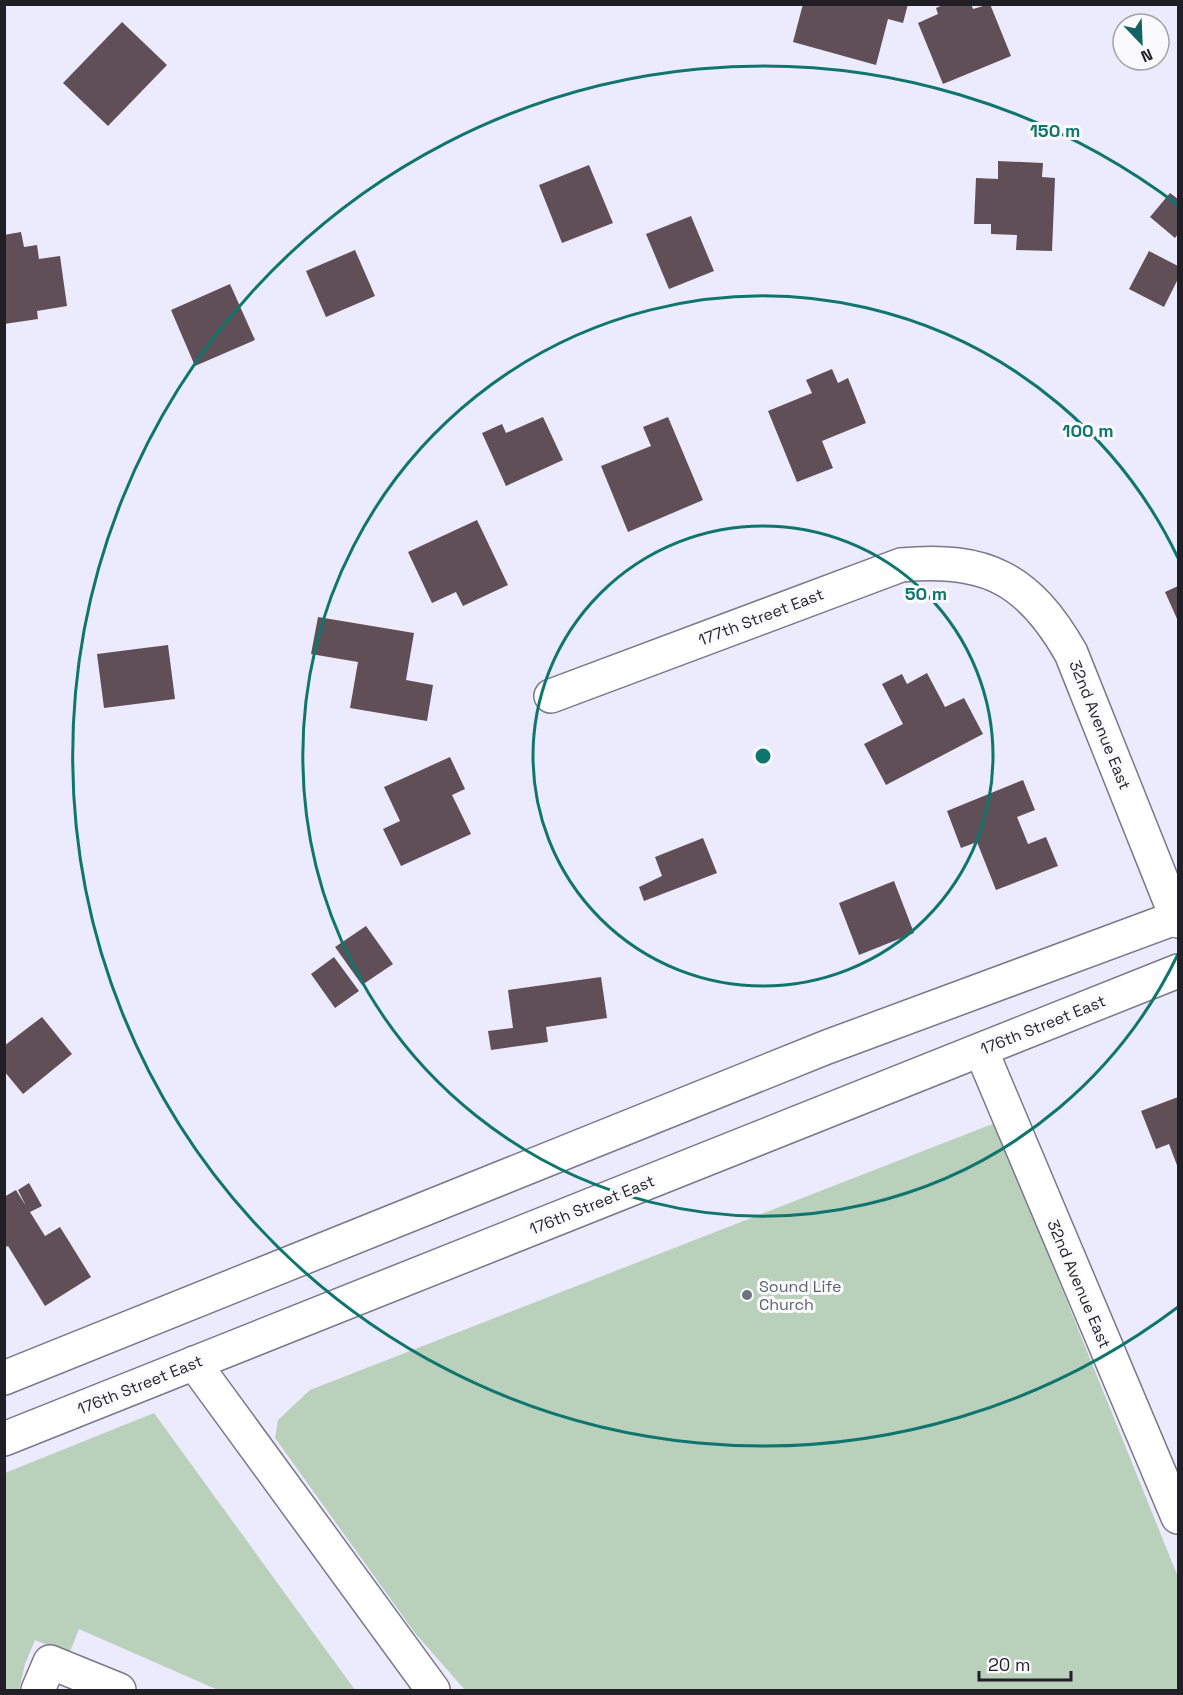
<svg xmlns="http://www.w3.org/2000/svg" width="1183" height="1695" font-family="'Space Grotesk',sans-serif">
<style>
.green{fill:#b9d0bb}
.building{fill:#604f57}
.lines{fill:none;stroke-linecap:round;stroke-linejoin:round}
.minor-casing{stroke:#7a7889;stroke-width:36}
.major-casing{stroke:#7a7889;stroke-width:36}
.minor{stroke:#fff;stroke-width:33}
.major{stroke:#fff;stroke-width:33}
.ring{fill:none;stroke:#0f766e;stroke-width:3}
.worship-dot{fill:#6b7280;stroke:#fafafd;stroke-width:2}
.labels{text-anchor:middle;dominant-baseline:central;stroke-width:6;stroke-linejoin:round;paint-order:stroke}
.street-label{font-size:16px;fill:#201f26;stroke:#fafafd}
.worship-label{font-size:16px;fill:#5b616d;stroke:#fafafd;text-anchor:start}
.centre{fill:#0f766e;stroke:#fafafd;stroke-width:3}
.ring-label{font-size:18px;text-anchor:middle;font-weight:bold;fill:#0f766e;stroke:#fafafd;stroke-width:6;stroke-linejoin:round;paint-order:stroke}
</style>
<rect width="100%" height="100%" fill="#eceafd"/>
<!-- green -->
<path class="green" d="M995,1123L1178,1577V1690H465L415,1633L275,1438L278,1420L310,1390Z
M154,1413L355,1690H218L79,1629L69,1654L35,1640L25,1664L19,1690H5V1473Z"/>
<!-- building -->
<path class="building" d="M803,4H908L903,23L888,19L876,65L793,42Z
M945,4H971L973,9L990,4L1011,56L943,84L918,23L938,14L936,8Z
M122,22L167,65L108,126L63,83Z
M998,161L1043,163L1042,177L1055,178L1052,251L1016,250L1017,235L991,234V224H974L976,178L998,179Z
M589,165L613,223L562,243L539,185Z
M1170,193L1178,199V234L1175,238L1150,217Z
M691,216L714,271L669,289L646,234Z
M21,232L24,247L37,245L39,259L60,256L67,306L37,311L38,319L4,324V235Z
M355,250L375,296L326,317L306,271Z
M1149,251L1178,266V279L1164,307L1129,289Z
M230,284L255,340L195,366L171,310Z
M832,369L838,383L848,378L866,423L822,441L833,468L797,482L768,411L812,393L806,380Z
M543,417L563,460L506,486L482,433L502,424L506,433Z
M668,417L703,500L628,532L601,466L651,446L643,427Z
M477,520L508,585L463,606L456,592L432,603L408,552Z
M1178,586V621L1165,592Z
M318,617L414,633L406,680L433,685L427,721L350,708L358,662L311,654Z
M168,645L175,699L104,708L97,654Z
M927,673L945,707L964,698L983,734L886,785L864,744L903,724L882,684L902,674L907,684Z
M450,757L465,789L452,795L471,834L401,866L383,829L400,821L384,787Z
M1023,780L1035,810L1017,817L1028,844L1046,837L1058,866L996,890L977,842L961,848L947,811Z
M703,838L717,873L644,901L639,887L662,876L655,857Z
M894,881L914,933L859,955L839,903Z
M366,926L393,964L362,985L335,947Z
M334,957L359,991L335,1008L311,974Z
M601,977L607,1018L546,1027L548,1042L491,1050L488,1031L513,1028L508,990Z
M42,1017L72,1054L23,1094L4,1071V1046Z
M1178,1097V1168L1169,1144L1156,1149L1141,1111Z
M29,1183L42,1206L30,1212L45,1236L60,1227L91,1277L45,1306L8,1246L4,1248V1197L16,1190L26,1206L18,1190Z"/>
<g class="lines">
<!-- minor casing -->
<g class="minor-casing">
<path id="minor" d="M551,696L901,565C986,557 1029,579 1071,653L1178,921
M981,1050L1178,1517
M194,1363L433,1690
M38,1690L50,1662L119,1690"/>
</g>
<!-- major casing -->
<g class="major-casing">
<path id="major" d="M4,1378L827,1047L1178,917
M4,1439L1178,971"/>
</g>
<!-- minor -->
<use href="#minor" class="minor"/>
<!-- major -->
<use href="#major" class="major"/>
</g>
<!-- distance rings -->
<g class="ring">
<circle cx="763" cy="756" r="230"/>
<path d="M1178 954A460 460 0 1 1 1178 558"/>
<path d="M1178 1307A690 690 0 1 1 1178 205"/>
</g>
<!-- markers -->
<circle class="worship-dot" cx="747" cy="1295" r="6"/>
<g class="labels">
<!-- street labels -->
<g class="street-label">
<text transform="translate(761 617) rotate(-21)">177th Street East</text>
<text transform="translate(1100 725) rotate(68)">32nd Avenue East</text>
<text transform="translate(1043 1025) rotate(-22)">176th Street East</text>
<text transform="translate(592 1205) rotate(-22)">176th Street East</text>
<text transform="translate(1079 1284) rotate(67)">32nd Avenue East</text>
<text transform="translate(140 1385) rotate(-22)">176th Street East</text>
</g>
<!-- worship labels -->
<g class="worship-label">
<text x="759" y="1286">Sound Life<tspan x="759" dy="18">Church</tspan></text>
</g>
</g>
<circle cx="763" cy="756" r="9" class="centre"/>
<g class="ring-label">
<text x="1055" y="137">150 m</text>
<text x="1088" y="437">100 m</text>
<text x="926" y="600">50 m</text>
</g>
<!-- border -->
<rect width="1183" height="1695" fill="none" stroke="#201f26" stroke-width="12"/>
<!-- north arrow -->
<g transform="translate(1141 42) rotate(157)"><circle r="28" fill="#fafafd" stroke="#a3a2a7" stroke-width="1.5"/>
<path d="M0-4.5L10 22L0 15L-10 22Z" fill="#136364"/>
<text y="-9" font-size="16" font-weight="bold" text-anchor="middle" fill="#201f26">N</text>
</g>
<!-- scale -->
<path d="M979 1671v9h92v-9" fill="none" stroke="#201f26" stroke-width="3"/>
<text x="988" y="1671" font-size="18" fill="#201f26" stroke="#fafafd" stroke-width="4.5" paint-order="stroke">20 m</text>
</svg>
